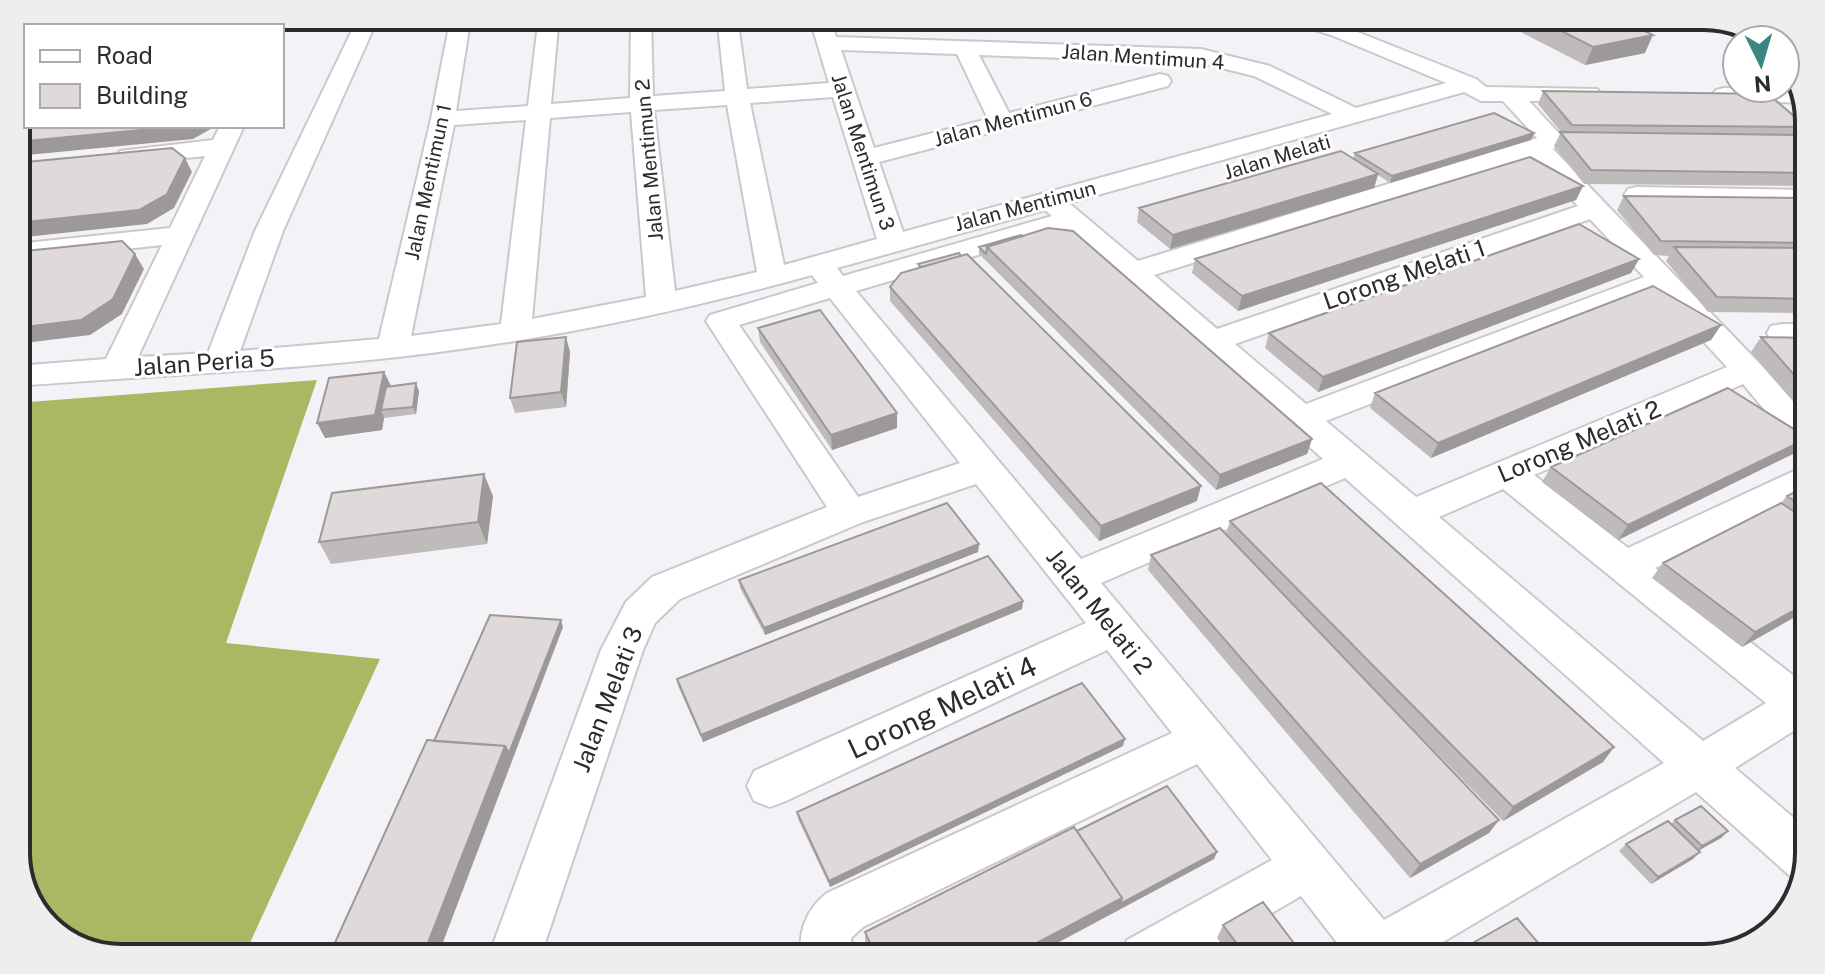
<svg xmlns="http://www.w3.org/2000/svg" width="1825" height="974" font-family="'Public Sans',sans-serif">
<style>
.forest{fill:#aab763}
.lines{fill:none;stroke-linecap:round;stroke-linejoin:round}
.minor-casing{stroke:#c9c9cd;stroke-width:4}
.minor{fill:#fff;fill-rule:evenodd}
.wall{fill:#c0bbbb}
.shaded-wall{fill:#9c9998}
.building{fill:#dfdad9;stroke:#9c9998;stroke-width:2}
.labels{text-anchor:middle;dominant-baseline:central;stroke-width:6;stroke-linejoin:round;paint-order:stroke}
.far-street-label{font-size:20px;fill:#2c2c2d;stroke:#fff}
.street-label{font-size:24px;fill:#2c2c2d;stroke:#fff}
.near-street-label{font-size:28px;fill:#2c2c2d;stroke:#fff}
.rim{fill:none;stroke:#2c2c2d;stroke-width:4}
</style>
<rect width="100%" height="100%" fill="#f3f3f7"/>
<!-- forest -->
<path class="forest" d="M317,380L226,643L380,659L243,958C175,958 81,974 35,912C25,899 22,875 16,860V403Z"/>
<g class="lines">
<!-- minor casing -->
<g class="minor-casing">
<path id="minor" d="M201,16H295C282,31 164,26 139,26L149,20Z
M359,16H379L283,231L240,351L379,339L431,119L451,16H471L456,111L528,106L539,16H559L551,104L630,98L631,16H651L653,96L725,91L717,16H737L747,89L829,83L809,16H829L836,37L1201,49L1270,66L1356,108L1446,83L1331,35L1284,20L1281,16H1312L1345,27L1476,79L1486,87L1597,89L1601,94L1597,99L1589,101H1529L1565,140L1553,149L1759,363L1809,419V453L1797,449L1743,384L1534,475L1628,548L1809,464V491L1655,568L1803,683L1809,681V721L1735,768L1809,831V853L1802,881L1790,876L1696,792L1416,958H1349L1301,896L1194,958H1119L1127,940L1272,860L1197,764L863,927L851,938L854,958H802C797,933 807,908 827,893L1172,733L1107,650L786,801L770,807L754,801L747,786L754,771L1086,623L976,484L863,522L680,599L655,623L643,650L540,958H488L601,650L626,602L652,577L827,507L706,321L710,315L818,283L812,275C690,309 565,336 439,352C299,370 157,375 16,386V366L106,359L162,245L16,261V244L170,228L205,156L129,164L120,161L116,156L120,151L213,140L220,126H244L138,357L208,353L255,231ZM841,50L957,54L988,119L874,148ZM979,55L1201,63L1254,76L1332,114L903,232L879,162L1168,86L1171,81L1168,76L1160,74L1009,113ZM1464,92L1481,101H1503L1537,138L1138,261L1069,203ZM833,97L877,239L784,265L750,103ZM727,105L757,272L675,291L654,110ZM631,112L646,297L532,319L550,118ZM526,120L501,324L411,336L454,125ZM1532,157L1578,206L1217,329L1154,275ZM1045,210L1052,216L843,276L837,268ZM1590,219L1644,277L1306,404L1235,344ZM1066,229L1323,459L1081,559L856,291ZM1658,292L1727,367L1416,497L1326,421ZM830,298L960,463L858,497L739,325ZM1345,478L1664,763L1384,920L1101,583ZM1503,489L1766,703L1703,741L1439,517Z
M1724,88L1800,90L1805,103L1716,100L1712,95L1716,90Z
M1637,187L1809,190V206L1628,201L1624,195L1628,189Z
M1782,324H1809V342L1771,340L1767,333L1771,326Z"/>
</g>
<!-- minor -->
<use href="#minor" class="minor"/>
</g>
<!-- wall -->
<path class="wall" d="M1517,16H1613L1645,53L1585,65L1513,28Z
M1543,91L1807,127L1803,135H1809V186L1584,184L1554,146L1561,132L1538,104Z
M1534,133L1531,140L1390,183L1378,175L1374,188L1170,249L1137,222L1139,208L1353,159L1355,153Z
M1583,186L1576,200L1238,311L1192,273L1195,259Z
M1624,196L1809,198V313L1708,312L1666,261L1669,256L1654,255L1617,210Z
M1021,235L1312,439L1307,454L1216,490L979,254V247Z
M1639,259L1631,273L1318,392L1265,348L1269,333Z
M918,264L1197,501L1099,541L890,301V287L918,268Z
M1721,325L1711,340L1431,458L1370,408L1375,393Z
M758,328L897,428L832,450L760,342Z
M1761,337L1809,338V414H1804L1751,352Z
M570,352L566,407L515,413L510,398Z
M384,372L391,386L419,391L416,414L384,418L382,430L325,438Z
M1808,438L1797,452L1618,540L1542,482L1551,467Z
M1809,485V609L1742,647L1652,578L1663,563L1781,503L1787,496Z
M493,496L487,544L331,564L319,542Z
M1230,521L1614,747L1603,762L1503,821L1379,694L1499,820L1489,833L1410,878L1148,570L1151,555L1226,534Z
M979,544L978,552L765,635L740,588L739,580Z
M1023,601L1022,609L703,742L678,686L677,679Z
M1123,746L830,887L798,819L797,812Z
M1675,820L1728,831L1721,838L1698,851L1693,859L1651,884L1619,851L1626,844L1671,824Z
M1077,831L1217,852L1214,859L1029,958H872L865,944V932Z
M1223,925L1305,958H1232L1217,938Z
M1464,948L1551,958H1455Z"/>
<!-- shaded-wall -->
<path class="shaded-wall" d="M121,16H198L102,24Z
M1653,35L1645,53L1585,65L1593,47Z
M182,126H216L193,139L17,156L16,157V142Z
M1534,133L1531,140L1390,183L1392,176Z
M185,158L192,172L174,208L147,224L16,238V223Z
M1378,174L1374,188L1170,249L1173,235Z
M1583,186L1576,200L1238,311L1242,296Z
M135,254L144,269L122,314L90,335L16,344V328Z
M1639,259L1631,273L1318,392L1323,377Z
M1721,325L1711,340L1431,458L1438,443Z
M566,337L570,352L566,407L561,392Z
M384,372L391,386L381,410L384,418L382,430L325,438L317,423Z
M416,383L419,391L416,414L413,407Z
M897,413V428L832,450L831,435Z
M1808,438L1797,452L1618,540L1628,525Z
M1312,439L1307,454L1216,490L1220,475Z
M484,474L493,496L487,544L478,522Z
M1201,486L1197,501L1099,541L1101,526Z
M979,544L978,552L765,635L764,628Z
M1023,601L1022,609L703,742L701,735Z
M1809,602V609L1742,647L1755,632Z
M561,620L563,627L437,958H422L505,746Z
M1125,739L1123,746L830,887L829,881Z
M1614,747L1603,762L1503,821L1513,807Z
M1499,820L1489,833L1410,878L1420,864Z
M1728,831L1721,838L1694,853L1702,846Z
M1217,852L1214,859L1029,958H1008L1122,898Z
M1700,852L1693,859L1651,884L1658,877Z"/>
<!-- building -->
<path class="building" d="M228,16H251L260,22L258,26H97Z
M1532,16H1613L1653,35L1593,47Z
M1543,91L1768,94L1807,127L1572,125Z
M26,93V126H182L16,142V115Z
M1494,113L1534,133L1392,176L1355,153Z
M1560,132L1809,135V173L1591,170Z
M172,148L185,158L167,194L139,210L16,223V163Z
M1341,151L1378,174L1173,235L1139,208Z
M1530,157L1583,186L1242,296L1195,259Z
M1624,196L1809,198V243L1661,241Z
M1579,224L1639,259L1323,377L1269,333Z
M1048,228L1073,231L1312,439L1220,475L987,247Z
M1021,235L1023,236L987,247L986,254L979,247Z
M122,241L135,254L113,299L81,320L16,328V252Z
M1674,247L1809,248V299L1717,297Z
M959,253L961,256L921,267L918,264Z
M967,254L1201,486L1101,526L890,287L901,273Z
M1653,286L1721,325L1438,443L1375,393Z
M820,310L897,413L831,435L758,328Z
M566,337L561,392L510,398L517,342Z
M1761,337L1809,338V392Z
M384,372L375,415L317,423L329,378Z
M416,383L413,407L381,410L386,387Z
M1728,388L1808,438L1628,525L1551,467Z
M484,474L478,522L319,542L332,493Z
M1321,483L1614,747L1513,807L1230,521Z
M1809,485V510L1787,496Z
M947,503L979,544L764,628L739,580Z
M1781,503L1809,521V602L1755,632L1663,563Z
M1220,528L1499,820L1420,864L1151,555Z
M988,556L1023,601L701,735L677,679Z
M490,615L561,620L509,753L505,746L434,741Z
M1082,683L1125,739L829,881L797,812Z
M427,740L505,746L422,958H328Z
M1167,786L1217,852L1120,904L1122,898L1077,831Z
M1701,806L1728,831L1702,846L1675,820Z
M1668,821L1700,852L1658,877L1626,844Z
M1074,827L1122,898L1008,958H877L865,932Z
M1263,902L1305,958H1232L1243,952L1223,925Z
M1517,918L1551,958H1472L1464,948Z"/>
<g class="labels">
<!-- far-street labels -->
<g class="far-street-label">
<text transform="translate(1143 57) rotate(4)">Jalan Mentimun 4</text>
<text transform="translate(1013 119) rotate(-15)">Jalan Mentimun 6</text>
<text transform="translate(863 152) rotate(72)">Jalan Mentimun 3</text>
<text transform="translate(1277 157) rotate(-17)">Jalan Melati</text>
<text transform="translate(649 160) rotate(-95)">Jalan Mentimun 2</text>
<text transform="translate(428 182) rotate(-78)">Jalan Mentimun 1</text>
<text transform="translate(1025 206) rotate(-15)">Jalan Mentimun</text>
</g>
<!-- street labels -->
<g class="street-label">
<text transform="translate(1404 274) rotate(-19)">Lorong Melati 1</text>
<text transform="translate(204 362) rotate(-4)">Jalan Peria 5</text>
<text transform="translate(1579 441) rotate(-23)">Lorong Melati 2</text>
<text transform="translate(1100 611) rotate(51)">Jalan Melati 2</text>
<text transform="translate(607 699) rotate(-69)">Jalan Melati 3</text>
</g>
<!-- near-street labels -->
<g class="near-street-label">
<text transform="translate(942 707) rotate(-25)">Lorong Melati 4</text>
</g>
</g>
<!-- crop -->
<path d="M0 0H1825V974H0ZM121 30H1704A91 91 0 0 1 1795 121V853A91 91 0 0 1 1704 944H121A91 91 0 0 1 30 853V121A91 91 0 0 1 121 30Z" fill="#eee" fill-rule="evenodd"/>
<path class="rim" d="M121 30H1704A91 91 0 0 1 1795 121V853A91 91 0 0 1 1704 944H121A91 91 0 0 1 30 853V121A91 91 0 0 1 121 30Z"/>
<!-- legend -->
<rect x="24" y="24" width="260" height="104" fill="#ffffff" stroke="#ababab" stroke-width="2"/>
<rect x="40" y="50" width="40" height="12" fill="#ffffff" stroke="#ababab" stroke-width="2"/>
<text x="96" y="64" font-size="24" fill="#2c2c2d">Road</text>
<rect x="40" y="84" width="40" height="24" fill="#dfdad9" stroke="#ababab" stroke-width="2"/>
<text x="96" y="104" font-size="24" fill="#2c2c2d">Building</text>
<!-- north arrow -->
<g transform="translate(1761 64) rotate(175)"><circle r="38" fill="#ffffff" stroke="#ababab" stroke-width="2"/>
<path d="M0-6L14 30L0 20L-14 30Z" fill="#3d8583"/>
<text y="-12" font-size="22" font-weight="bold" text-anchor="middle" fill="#2c2c2d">N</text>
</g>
</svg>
